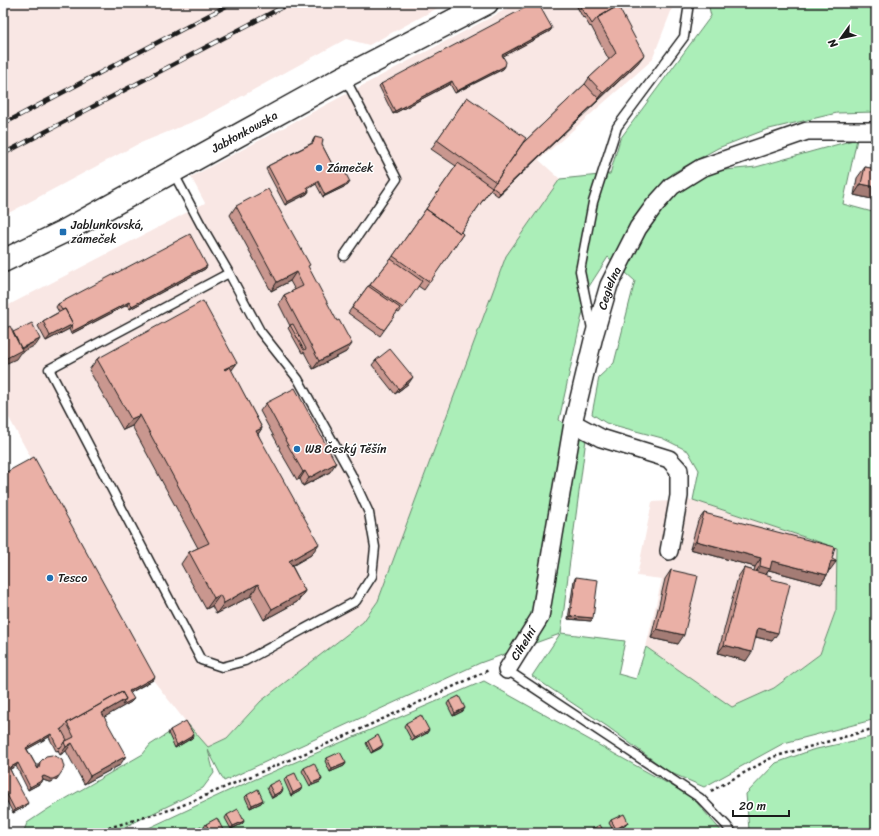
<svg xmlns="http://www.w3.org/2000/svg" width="879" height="836" font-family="Sriracha,sans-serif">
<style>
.built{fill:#f9e7e4}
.green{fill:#abeeb8;stroke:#64856a;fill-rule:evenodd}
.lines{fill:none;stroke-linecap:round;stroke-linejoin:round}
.service-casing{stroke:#1c1c1c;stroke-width:11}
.minor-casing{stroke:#1c1c1c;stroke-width:20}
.secondary-casing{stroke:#1c1c1c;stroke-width:25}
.path{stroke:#1c1c1c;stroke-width:2.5;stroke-dasharray:3 3;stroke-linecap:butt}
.service{stroke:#fff;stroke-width:8}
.minor{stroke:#fff;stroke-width:17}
.secondary{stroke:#fff;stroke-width:22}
.rail-casing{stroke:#1c1c1c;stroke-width:4.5}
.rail{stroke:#fff;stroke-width:3;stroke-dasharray:9;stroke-linecap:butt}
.wall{fill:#c9978f;stroke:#1c1c1c}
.shaded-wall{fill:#a47b74;stroke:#1c1c1c}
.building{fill:#eab0a6;stroke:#1c1c1c}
.poi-dot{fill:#1f6fb2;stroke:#fff;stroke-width:1.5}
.labels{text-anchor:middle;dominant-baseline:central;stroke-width:3;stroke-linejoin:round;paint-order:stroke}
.street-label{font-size:12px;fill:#1c1c1c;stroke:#fff}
.poi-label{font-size:12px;fill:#1c1c1c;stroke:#fff;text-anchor:start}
</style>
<rect width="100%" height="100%" fill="#fff"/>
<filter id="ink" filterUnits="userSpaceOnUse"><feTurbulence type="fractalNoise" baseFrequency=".025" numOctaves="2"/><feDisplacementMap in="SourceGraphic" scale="8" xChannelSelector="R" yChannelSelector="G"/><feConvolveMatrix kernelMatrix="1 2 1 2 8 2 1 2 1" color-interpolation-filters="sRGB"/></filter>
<g filter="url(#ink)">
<!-- built -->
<path class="built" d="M3,3H447L369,45L346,39L202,118L138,144L3,216Z
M518,3H670L672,9L652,60L539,160L560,179L506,256L378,601L363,622L261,701L227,738L208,748L186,722L153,680L3,407V308L205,203L191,177L337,99Z
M693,500L837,548L836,610L820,654L774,688L732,707L646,647L662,579L637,576L652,502Z"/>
<!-- green -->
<path class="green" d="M708,3H876V112L837,113L765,130L718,148L671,174L726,170L756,167L857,139L843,204L876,213V719L784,743L704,787L669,772L608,727L532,676L560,634L480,663L224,781L208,750L214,773L203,788L172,804L112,833H23L27,823L48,809L143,754L150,745L186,722L208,747L227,738L261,701L363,622L378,601L506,256L560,179L610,174L620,139L711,16ZM608,257L635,281L614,363L599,377L592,414L606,423L662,438L688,451L699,470L693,500L837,548L836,610L820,654L774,688L732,707L646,647L636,679L618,674L625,641L561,633L569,568L586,439L559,420L588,288Z
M484,681L692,797L723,833H138L228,791Z
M876,736V833H746L749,830L746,794L776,763L812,750Z"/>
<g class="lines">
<!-- service casing -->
<g class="service-casing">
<path id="service" d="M173,172L200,223L229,273L260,331L298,379L351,474L369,513L375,547L372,576L356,601L245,661L222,667L201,660L49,369L229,273
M344,256L397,179L345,78
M592,329L580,271L593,202L617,127L684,37L689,3
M507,670L700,798L726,825L732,833"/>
</g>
<!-- minor casing -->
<g class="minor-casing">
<g id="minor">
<path d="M573,423L601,438L669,459L679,470V496L669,551"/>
<path id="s1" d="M507,670L540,617L573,423L594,336L609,285L638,228L654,206L672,186L701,168L807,131H876"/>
</g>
</g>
<!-- secondary casing -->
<g class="secondary-casing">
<g id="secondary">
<path id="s2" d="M3,261L63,232L344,77L487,3"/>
</g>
</g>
<!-- path -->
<path class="path" d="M711,791L773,757L876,728
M3,832L6,833
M91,833L176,808L348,735L489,670"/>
<!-- service -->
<use href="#service" class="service"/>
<!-- minor -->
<use href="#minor" class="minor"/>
<!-- secondary -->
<use href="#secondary" class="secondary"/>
<!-- rail casing -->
<g class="rail-casing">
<path id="rail" d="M3,124L232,3
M3,154L290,3"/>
</g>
<!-- rail -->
<use href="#rail" class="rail"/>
</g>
<!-- wall -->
<path class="wall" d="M575,3H611L638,63L498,196L490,190L460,233L463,234L424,290L418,286L399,313L397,312L380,336L348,313L368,286H369L391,259L456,166L431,149L467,97L523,143L585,84L589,78L609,60L591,26L590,27L584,17L583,18Z
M552,28L550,31L503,56L505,66L503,69L455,93L450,84L393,114L379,86L381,84Z
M315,137L322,145L334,168L348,185L323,197L316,184L308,189L309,191L307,194L285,205L266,169L268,166L312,143L313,140Z
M865,167L876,169V200L854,195L857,178Z
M236,206L308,267L346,352L313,369L304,352L302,353L288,328L290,326L279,304L284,295L295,290L290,281L271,291L230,215Z
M207,266L205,269L130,309L127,305L71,334L69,329L46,341L38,326L43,321L59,312L56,307L58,304Z
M97,359L237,363L231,370L262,428L258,434L311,555L292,566L305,591L297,602L264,620L251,596L216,614L212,606L206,609L181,564L189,552L198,548L132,426L123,430L89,370Z
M376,360L409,383L395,394L372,365Z
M266,403L330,472L303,486L300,479L297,480L279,449L280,448L260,411Z
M3,474L153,680L130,693L131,702L104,717L120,765L84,784L66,751L60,755L58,751L59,750L56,751L49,737L27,749L38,769V764L40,762L57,779L51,782H49L43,780L41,783L28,790L16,766L10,769L26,806L13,813L3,794Z
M704,513L832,559L830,570H829L827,575L821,584L769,570L766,575L771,579L772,641L756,637L746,661L718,653L738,577L744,568L754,571L755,567L690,549L698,521Z
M671,570L678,644L651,638L665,579Z
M576,577L591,621L568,619L574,580Z
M449,701L463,711L453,716L447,704Z
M406,723L427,733L412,741L404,726Z
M170,730L194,735L192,738L175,748L168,733Z
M368,741L381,748L371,753L366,743Z
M327,758L346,763L344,766L330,772L325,761Z
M304,768L322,779L320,782L310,786L302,771Z
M286,777L300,791L291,796L284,780Z
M269,785L281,793L272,798L267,788Z
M247,795L263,800L261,803L250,808L245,797Z
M227,815L244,821L242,824L231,829L225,818Z
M611,820L628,822L626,825L614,832L609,823Z
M206,824L223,830L221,833H207L204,827Z
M592,829L605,833H591L590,832Z"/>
<!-- shaded-wall -->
<path class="shaded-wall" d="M552,28L550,31L500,58L502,55Z
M644,55L638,63L597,101L603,93Z
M505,66L503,69L455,93L457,91Z
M452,81L450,84L393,114L395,111Z
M599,99L597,101L498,196L500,193Z
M318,181L316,184L305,190L307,187Z
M350,182L348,185L323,197L325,195Z
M861,184L876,187V200L854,195Z
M309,191L307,194L285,205L287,202Z
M207,266L205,269L130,309L132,306Z
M296,272L290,281L271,291L277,282Z
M129,302L127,305L71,334L73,331Z
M73,324L69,329L46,341L50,336Z
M40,339L36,345L20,353L16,359L3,365V360L19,350Z
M352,344L346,352L313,369L319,361Z
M237,363L229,374L224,369Z
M413,377L409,383L395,394L399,389Z
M140,415L132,426L123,430L131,419Z
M262,428L255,439L256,431Z
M336,463L330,472L303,486L309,478Z
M305,471L300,479L297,480L303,472Z
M696,541L761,558L755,567L690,549Z
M319,544L311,555L281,572L289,561Z
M772,561L827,575L821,584L769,570L764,577L754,574L760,566Z
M831,561L836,562L830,570L825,569Z
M258,584L251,596L216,614L224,603Z
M305,591L297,602L264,620L272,609Z
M220,595L212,606L206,609L214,598Z
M570,616L593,618L591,621L568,619Z
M758,628L778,633L772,641L752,636Z
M657,629L684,635L678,644L651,638Z
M724,645L752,652L746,661L718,653Z
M155,677L153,680L127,694L129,691Z
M126,699H134L131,702L96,722L102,713Z
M465,708L463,711L453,716L455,713Z
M429,730L427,733L412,741L414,738Z
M51,734L49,737L24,751L26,748Z
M194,735L192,738L175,748L177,745Z
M72,743L66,751L60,755L66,747Z
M383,745L381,748L371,753L373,751Z
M126,756L120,765L84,784L90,776Z
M18,763L16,766L7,771L9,768Z
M346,763L344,766L330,772L332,769Z
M44,776H59L57,779L51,782H49L43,780L41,783L28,790L30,787Z
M322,779L320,782L310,786L312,783Z
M302,788L300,791L291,796L293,793Z
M283,790L281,793L272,798L274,795Z
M263,800L261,803L250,808L252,805Z
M28,803L26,806L13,813L15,810Z
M244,821L242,824L231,829L233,826Z
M628,822L626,825L614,832L616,829Z"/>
<!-- building -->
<path class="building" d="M534,3H538L552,28L502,55L506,62L505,66L457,91L452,81L395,111L381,84Z
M578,3H611L614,8L597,18L592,24L586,14L585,15Z
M618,6L644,55L603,93L589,78L616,53L597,18Z
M585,84L599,99L500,193L492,187L523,143Z
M467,97L526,138L496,182L437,140Z
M315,137L323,139L322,145L334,168L341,164L350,182L325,195L318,181L307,187L309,191L287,202L268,166L313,143Z
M458,163L492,187L460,233L426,209Z
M865,167L876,169V187L861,184Z
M268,189L310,265L308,266L337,321L339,320L352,344L319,361L284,295L303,286L296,272L277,282L236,206Z
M426,209L460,233L461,232L463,234L430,282L393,256Z
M190,234L207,266L132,306L129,302L73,331L71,326L73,324L65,309L62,310L58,304Z
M391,259L422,281L403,308L370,285Z
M368,286L400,308L384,330L352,308Z
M203,301L237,363L224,369L225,370L230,367L262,428L256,431L319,544L289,561L305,591L272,609L258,584L224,603L220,595L214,598L189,552L209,543L140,415L131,419L97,359Z
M65,309L73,324L50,336L43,321Z
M32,323L40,339L21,348L13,332Z
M293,324L306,349L304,350L290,325Z
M10,326L22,350L3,360V330Z
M390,349L413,377L399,389L376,360Z
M295,388L336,463L309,478L305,471L303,472L285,440H286L266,403Z
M34,457L155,677L129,691L134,699L122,705L126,699L122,692L67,723L64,727L61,729L67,740L64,742L61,747L58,748L51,734L26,748L38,769L39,768L40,762L46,756L52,755L59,758L62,760L64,767L63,770L59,776L53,779H51L44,776L42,777L43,780L30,787L18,763L9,768L28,803L15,810L3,787V474Z
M704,513L835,547L832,559L836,561V562L831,561L827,575L772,561L770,569L760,566L761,558L696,541Z
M744,568L771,576V579L790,584L778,633L758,628L752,652L724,645Z
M671,570L698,576L684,635L657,629Z
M576,577L598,580L593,618L570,616Z
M122,692L126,699L102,713L126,756L90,776L72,743L66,747L64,742L74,737L67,723Z
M459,696L465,708L455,713L449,701Z
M421,715L429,730L414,738L406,723Z
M186,721L194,735L177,745L170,730Z
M378,735L383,745L373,751L368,741Z
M340,752L346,763L332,769L327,758Z
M314,763L322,779L312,783L304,768Z
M295,773L302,788L293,793L286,777Z
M279,780L283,790L274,795L269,785Z
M258,789L263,800L252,805L247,795Z
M238,809L244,821L233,826L227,815Z
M624,814L628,822L616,829L611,820Z
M217,818L223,830L218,833H211L206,824Z
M600,825L605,833H594L592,829Z
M201,826L204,833H192L191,832Z"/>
</g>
<!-- markers -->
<g class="poi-dot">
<circle cx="319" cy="168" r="4"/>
<rect x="59" y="228" width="8" height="8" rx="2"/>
<circle cx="297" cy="449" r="4"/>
<circle cx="50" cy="578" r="4"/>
</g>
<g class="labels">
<!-- street labels -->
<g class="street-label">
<text stroke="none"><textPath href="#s2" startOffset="274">Jabłonkowska</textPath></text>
<text stroke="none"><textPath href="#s1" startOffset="399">Cegielna</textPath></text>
<text stroke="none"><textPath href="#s1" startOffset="31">Cihelní</textPath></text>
</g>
<!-- poi labels -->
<g class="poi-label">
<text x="327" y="168">Zámeček</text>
<text x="71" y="225">Jablunkovská,<tspan x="71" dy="14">zámeček</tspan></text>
<text x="305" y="449">W8 Český Těšín</text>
<text x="58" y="578">Tesco</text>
</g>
</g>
<!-- margin -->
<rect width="879" height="836" fill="none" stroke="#fff" stroke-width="16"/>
<rect x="8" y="8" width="863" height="820" fill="none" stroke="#1c1c1c" stroke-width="1.5" filter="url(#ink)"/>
<!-- north arrow -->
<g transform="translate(841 38) rotate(237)" stroke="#ffffff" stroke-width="3" paint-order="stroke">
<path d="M0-3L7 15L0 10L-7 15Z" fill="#1c1c1c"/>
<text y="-6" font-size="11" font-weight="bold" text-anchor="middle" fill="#1c1c1c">N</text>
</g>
<!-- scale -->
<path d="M733 810v6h56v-6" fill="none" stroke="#1c1c1c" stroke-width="2"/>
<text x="739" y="810" font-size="12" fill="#1c1c1c" stroke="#ffffff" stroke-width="3" paint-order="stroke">20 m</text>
</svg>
